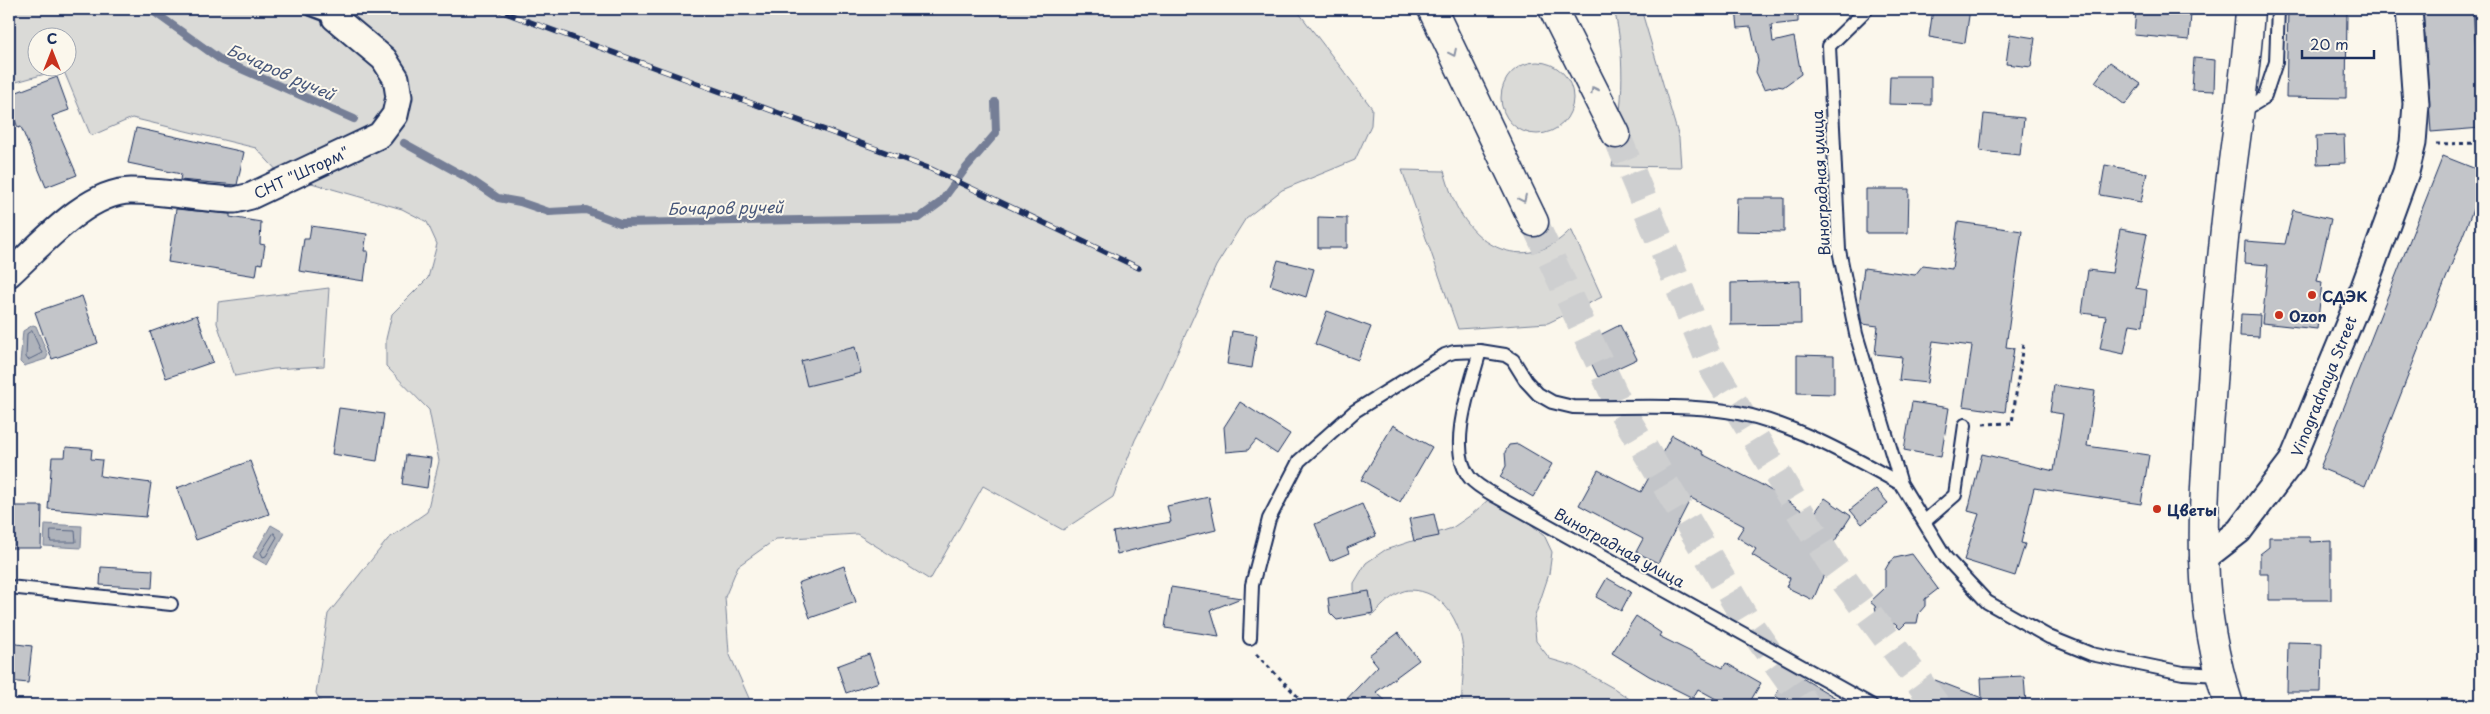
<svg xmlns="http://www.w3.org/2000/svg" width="2490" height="714" font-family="'Playpen Sans',sans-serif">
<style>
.green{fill:#dadad7;stroke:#7a849a;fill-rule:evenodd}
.water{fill:#afb3bb;stroke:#747e96}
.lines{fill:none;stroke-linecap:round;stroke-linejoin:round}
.shore{stroke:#566483;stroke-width:1}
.stream{stroke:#747e96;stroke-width:8}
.building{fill:#c3c5c9;stroke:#1b2f5e}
.primary-tunnel{stroke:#cecfd0;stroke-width:28;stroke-dasharray:28 14;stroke-linecap:butt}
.lane-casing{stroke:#1b2f5e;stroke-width:16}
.street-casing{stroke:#1b2f5e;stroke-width:29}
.primary-casing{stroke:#1b2f5e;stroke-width:31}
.path{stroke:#1b2f5e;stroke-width:3;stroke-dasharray:4 4;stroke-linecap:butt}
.lane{stroke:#fbf7ec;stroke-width:12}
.street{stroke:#fbf7ec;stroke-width:25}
.primary{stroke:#fbf7ec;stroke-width:28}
.rail-casing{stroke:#1b2f5e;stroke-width:5.5}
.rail{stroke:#fbf7ec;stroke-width:4;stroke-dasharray:11;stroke-linecap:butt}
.oneway{stroke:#8b93a5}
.poi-dot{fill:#c8321e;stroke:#fbf7ec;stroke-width:2}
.labels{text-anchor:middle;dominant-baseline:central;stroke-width:4;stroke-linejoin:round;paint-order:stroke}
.street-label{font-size:15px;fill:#1b2f5e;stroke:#fbf7ec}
.poi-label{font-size:15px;font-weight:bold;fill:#1b2f5e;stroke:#fbf7ec;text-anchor:start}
.water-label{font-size:16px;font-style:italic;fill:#47577a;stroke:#fbf7ec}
</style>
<rect width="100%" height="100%" fill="#fbf7ec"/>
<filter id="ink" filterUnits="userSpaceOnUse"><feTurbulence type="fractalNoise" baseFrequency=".02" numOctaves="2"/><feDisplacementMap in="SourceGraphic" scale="10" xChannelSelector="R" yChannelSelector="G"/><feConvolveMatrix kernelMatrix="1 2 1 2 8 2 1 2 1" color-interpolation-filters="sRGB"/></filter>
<g filter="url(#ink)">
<!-- green -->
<path class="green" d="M9,9H1296L1372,108L1371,125L1355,160L1282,190L1246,218L1216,266L1162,387L1135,440L1113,497L1063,530L983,486L930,580L857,534L776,539L738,566L725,597L729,653L752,705H322L316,693L328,614L388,539L427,512L439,461L429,410L386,366V339L392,314L428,278L437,244L427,222L402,209L280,174L256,148L132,118L91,136L63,69L9,84ZM38,38H68V68H38Z
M1614,9H1641L1679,138L1681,167L1612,166C1622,113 1627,62 1614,9Z
M1501 98a36 36 0 1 1 72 0a36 36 0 1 1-72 0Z
M1402,170L1444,171C1449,187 1453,203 1463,217C1490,258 1537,266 1571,229L1602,297L1548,323L1458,329Z
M329,288L324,366L273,369L235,376L217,323L218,302Z
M1499,498L1544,535L1552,552L1549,574L1534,619L1536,641L1550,659L1574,666L1615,689L1638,705H1462C1461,687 1465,669 1463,651C1461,622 1443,590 1410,590C1396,590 1381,607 1372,616L1354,604V583L1366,563L1385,550L1452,528L1471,515L1489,499Z"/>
<!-- water -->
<path class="water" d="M33,325L36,326L48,355L46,359L24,366L20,362L23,331Z
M45,524L82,526L81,548L44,546Z
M271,525L285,533L267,565L253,557Z"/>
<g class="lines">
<!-- shore -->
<path class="shore" d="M32,331L42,353L28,360L26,357L27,334Z
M51,530L75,531L76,542H51Z
M274,533L277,537L266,556L263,557L261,553Z"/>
<!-- stream -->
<path class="stream" d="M150,9L221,60L354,119
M404,143L473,181L498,198L520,202L549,212L586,210L620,223L919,218L941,202L966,168L996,133L995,102"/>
</g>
<!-- building -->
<path class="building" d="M1736,9H1798V22L1771,25L1773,42L1794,37L1801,74L1783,87L1777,86L1764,89L1756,72L1758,61L1751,27L1738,28Z
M1933,9H1970L1965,43L1929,37Z
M2288,9H2347L2346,98L2286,97Z
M2423,9H2473L2481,128L2431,132Z
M2136,10L2191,14L2189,40L2134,35Z
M2010,34L2035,38L2031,67L2006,64Z
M2194,58L2215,60L2214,91L2192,90Z
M2110,62L2141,84L2125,105L2095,82Z
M1890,76H1931V105L1889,104Z
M57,77L69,110L52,116L77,175L46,187L21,127L18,128L9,104V95Z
M1984,114L2024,118L2020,155L1980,151Z
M136,128L244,152L237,185L180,180L181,174L128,163Z
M2344,135L2345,163L2317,164L2316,136Z
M2443,156L2481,171V189L2365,486L2320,468Z
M2105,165L2147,173L2141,202L2100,195Z
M1866,189H1909L1908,233H1866Z
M1737,198H1784V232L1736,231Z
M176,209L230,214V217L261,222L260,244L265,245L262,264L258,263L256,276L168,262Z
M2293,210L2331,219L2317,281L2322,282L2317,329L2262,323L2268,265L2244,263L2245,241L2285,244Z
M1318,217L1347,218V248H1318Z
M1958,222L2022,231L2006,347L2014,348L2005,412L1963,406L1972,346L1933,341L1927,383L1899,380L1902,357L1875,354L1878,326L1862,324L1859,306L1864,268L1915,275L1923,265L1952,269Z
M311,226L367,234L364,251H368L364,281L299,271L304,239H309Z
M2120,229L2147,234L2136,288L2147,290L2143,326L2130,324L2124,354L2100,349L2106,316L2082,313L2088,270L2112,273Z
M1278,260L1314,269L1306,297L1270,285Z
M1800,281L1801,324L1731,325V283Z
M82,296L98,343L52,359L35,312Z
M1327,311L1371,327L1358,360L1315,344Z
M2241,314L2260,315L2259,337L2240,336Z
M197,315L213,362L166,378L150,332Z
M1620,325L1637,359L1598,377L1582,344Z
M1232,331L1257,335L1252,368L1227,364Z
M855,347L861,373L807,386L801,361Z
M1797,355L1834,356V394L1797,393Z
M2054,385L2095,391L2087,446L2149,455L2141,504L2034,488L2021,543L2025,544L2015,576L1964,560L1979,514L1968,511L1982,454L2054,471L2063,414L2050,412Z
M1240,402L1290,434L1277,454L1256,440L1248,450L1226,452L1224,427Z
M1912,402L1949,408L1941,457L1904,450Z
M339,408L384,414L377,461L332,454Z
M1393,425L1432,447L1400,502L1361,480Z
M1672,435L1703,452L1702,454L1762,485L1812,517L1825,498L1851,516L1821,562L1828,565L1813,600L1786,587L1790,578L1752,555L1756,549L1737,537L1744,526L1691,498L1658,563L1636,552L1643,539L1579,505L1598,470L1641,492Z
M1518,444L1552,464L1533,497L1500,477L1506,466L1505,452L1509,445Z
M66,447L92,449L91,459L102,460L100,476L151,483L146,517L48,509L52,457H65Z
M406,455L431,458L427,488L402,484Z
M250,461L269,514L196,540L177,488Z
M1876,489L1888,503L1862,524L1850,510Z
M1209,497L1216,530L1117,554L1113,532L1171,522L1167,506Z
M1362,504L1376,536L1347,548L1349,553L1330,561L1315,524Z
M9,506H42L41,548H9Z
M1434,514L1439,536L1414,541L1409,519Z
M2269,537H2310V542L2331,541V600H2269V574H2260V554L2269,547Z
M1912,554L1938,589L1925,599V606L1919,613L1917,623H1906L1900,629L1895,624L1878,622L1875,606L1870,602L1885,588V570L1889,563L1895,558Z
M844,566L856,602L810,618L798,583Z
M101,567L153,570L152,588L100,585Z
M1607,578L1631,592L1621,611L1596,597Z
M1171,587L1241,598L1211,610L1219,636L1165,628Z
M1369,591L1373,613L1337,620L1330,613L1328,598Z
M1636,616L1661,633L1659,636L1723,668L1726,663L1761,683L1748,705H1727L1698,689L1693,698L1649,676L1612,653Z
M1398,633L1419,660L1376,692L1390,705H1341L1378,666L1369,655Z
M2288,642L2322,643L2321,692H2287Z
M9,643L32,646L28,683L9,681Z
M869,654L879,682L846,693L837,666Z
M1790,671L1848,705H1790L1775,696Z
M2024,676L2026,705H1925L1935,680L1982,698L1981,678Z"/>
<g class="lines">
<!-- primary-tunnel -->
<path class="primary-tunnel" d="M1616,134L1712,367L1832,564L1936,705
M1534,222L1622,411L1746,620L1806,705"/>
<!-- lane casing -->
<g class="lane-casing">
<path id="lane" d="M311,9L335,18
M1867,9L1829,46L1839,250L1856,334L1901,484L1946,558L1987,602L2049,637L2091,654L2183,673L2219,675
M2239,113L2264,98L2276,62L2278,9
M1480,351C1471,384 1446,449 1470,478C1478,487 1489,492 1499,498L1871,705
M1924,522L1955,495L1965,425
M9,587L171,604
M1250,638L1252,585L1269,519L1299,461L1355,411L1445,355L1454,352L1480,351L1505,355L1513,360L1526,381L1538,394L1552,402L1573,407C1622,408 1678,404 1726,411C1783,418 1851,456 1901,484"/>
</g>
<!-- street casing -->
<g class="street-casing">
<path id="street" d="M9,274C40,246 87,191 131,191C165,191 200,199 235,200L251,196L380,135L395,115L399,97L396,78L384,59L335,18
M2203,559L2239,531L2292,461L2364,287L2406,172L2413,143L2416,104L2409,9"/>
</g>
<!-- primary casing -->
<g class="primary-casing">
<path id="primary" d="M1432,9L1534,222
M1553,9L1616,134
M2229,705C2196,604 2202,518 2210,414C2215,335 2221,256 2231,177C2238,121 2247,65 2250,9"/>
</g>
<!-- path -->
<path class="path" d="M2436,144L2481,143
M1983,424L2012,423L2023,344
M1256,654L1306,705"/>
<!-- lane -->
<use href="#lane" class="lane"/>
<!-- street -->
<use href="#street" class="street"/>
<!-- primary -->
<use href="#primary" class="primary"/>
<!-- rail casing -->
<g class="rail-casing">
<path id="rail" d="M495,9L931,169L1139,268"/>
</g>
<!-- rail -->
<use href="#rail" class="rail"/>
</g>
<!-- one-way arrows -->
<defs><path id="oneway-chevron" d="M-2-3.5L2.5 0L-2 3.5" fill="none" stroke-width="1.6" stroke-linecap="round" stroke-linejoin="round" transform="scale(1.25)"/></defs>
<g class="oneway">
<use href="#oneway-chevron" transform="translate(1453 53) rotate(64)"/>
<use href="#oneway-chevron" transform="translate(1594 90) rotate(-117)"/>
<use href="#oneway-chevron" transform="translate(1523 199) rotate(64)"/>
</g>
</g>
<!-- markers -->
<g class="poi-dot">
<circle cx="2312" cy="295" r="5"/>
<circle cx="2279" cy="315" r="5"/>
<circle cx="2157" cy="509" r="5"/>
</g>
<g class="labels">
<!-- street labels -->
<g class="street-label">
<text transform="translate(301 172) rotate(-25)">СНТ "Шторм"</text>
<text transform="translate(1820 183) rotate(-93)">Виноградная улица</text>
<text transform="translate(2323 386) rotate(-68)">Vinogradnaya Street</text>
<text transform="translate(1620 547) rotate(29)">Виноградная улица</text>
</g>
<!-- poi labels -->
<g class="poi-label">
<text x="2322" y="295">СДЭК</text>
<text x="2289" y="315">Ozon</text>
<text x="2167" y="509">Цветы</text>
</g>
<!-- water labels -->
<g class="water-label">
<text transform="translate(281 71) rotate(24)">Бочаров ручей</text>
<text transform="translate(725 207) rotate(-1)">Бочаров ручей</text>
</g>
</g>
<!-- margin -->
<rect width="2490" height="714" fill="none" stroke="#fbf7ec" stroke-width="30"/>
<rect x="15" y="15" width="2460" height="684" fill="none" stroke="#1b2f5e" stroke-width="2" filter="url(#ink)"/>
<!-- north arrow -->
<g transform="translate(52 52)"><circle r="24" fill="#fbf7ec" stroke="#a1a7b3"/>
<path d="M0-4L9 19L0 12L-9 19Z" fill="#c8321e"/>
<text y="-8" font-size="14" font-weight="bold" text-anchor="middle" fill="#1b2f5e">С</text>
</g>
<!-- scale -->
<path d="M2302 50v8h72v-8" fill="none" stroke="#1b2f5e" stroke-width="2.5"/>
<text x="2310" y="50" font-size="15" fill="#1b2f5e" stroke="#fbf7ec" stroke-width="4" paint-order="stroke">20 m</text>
</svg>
